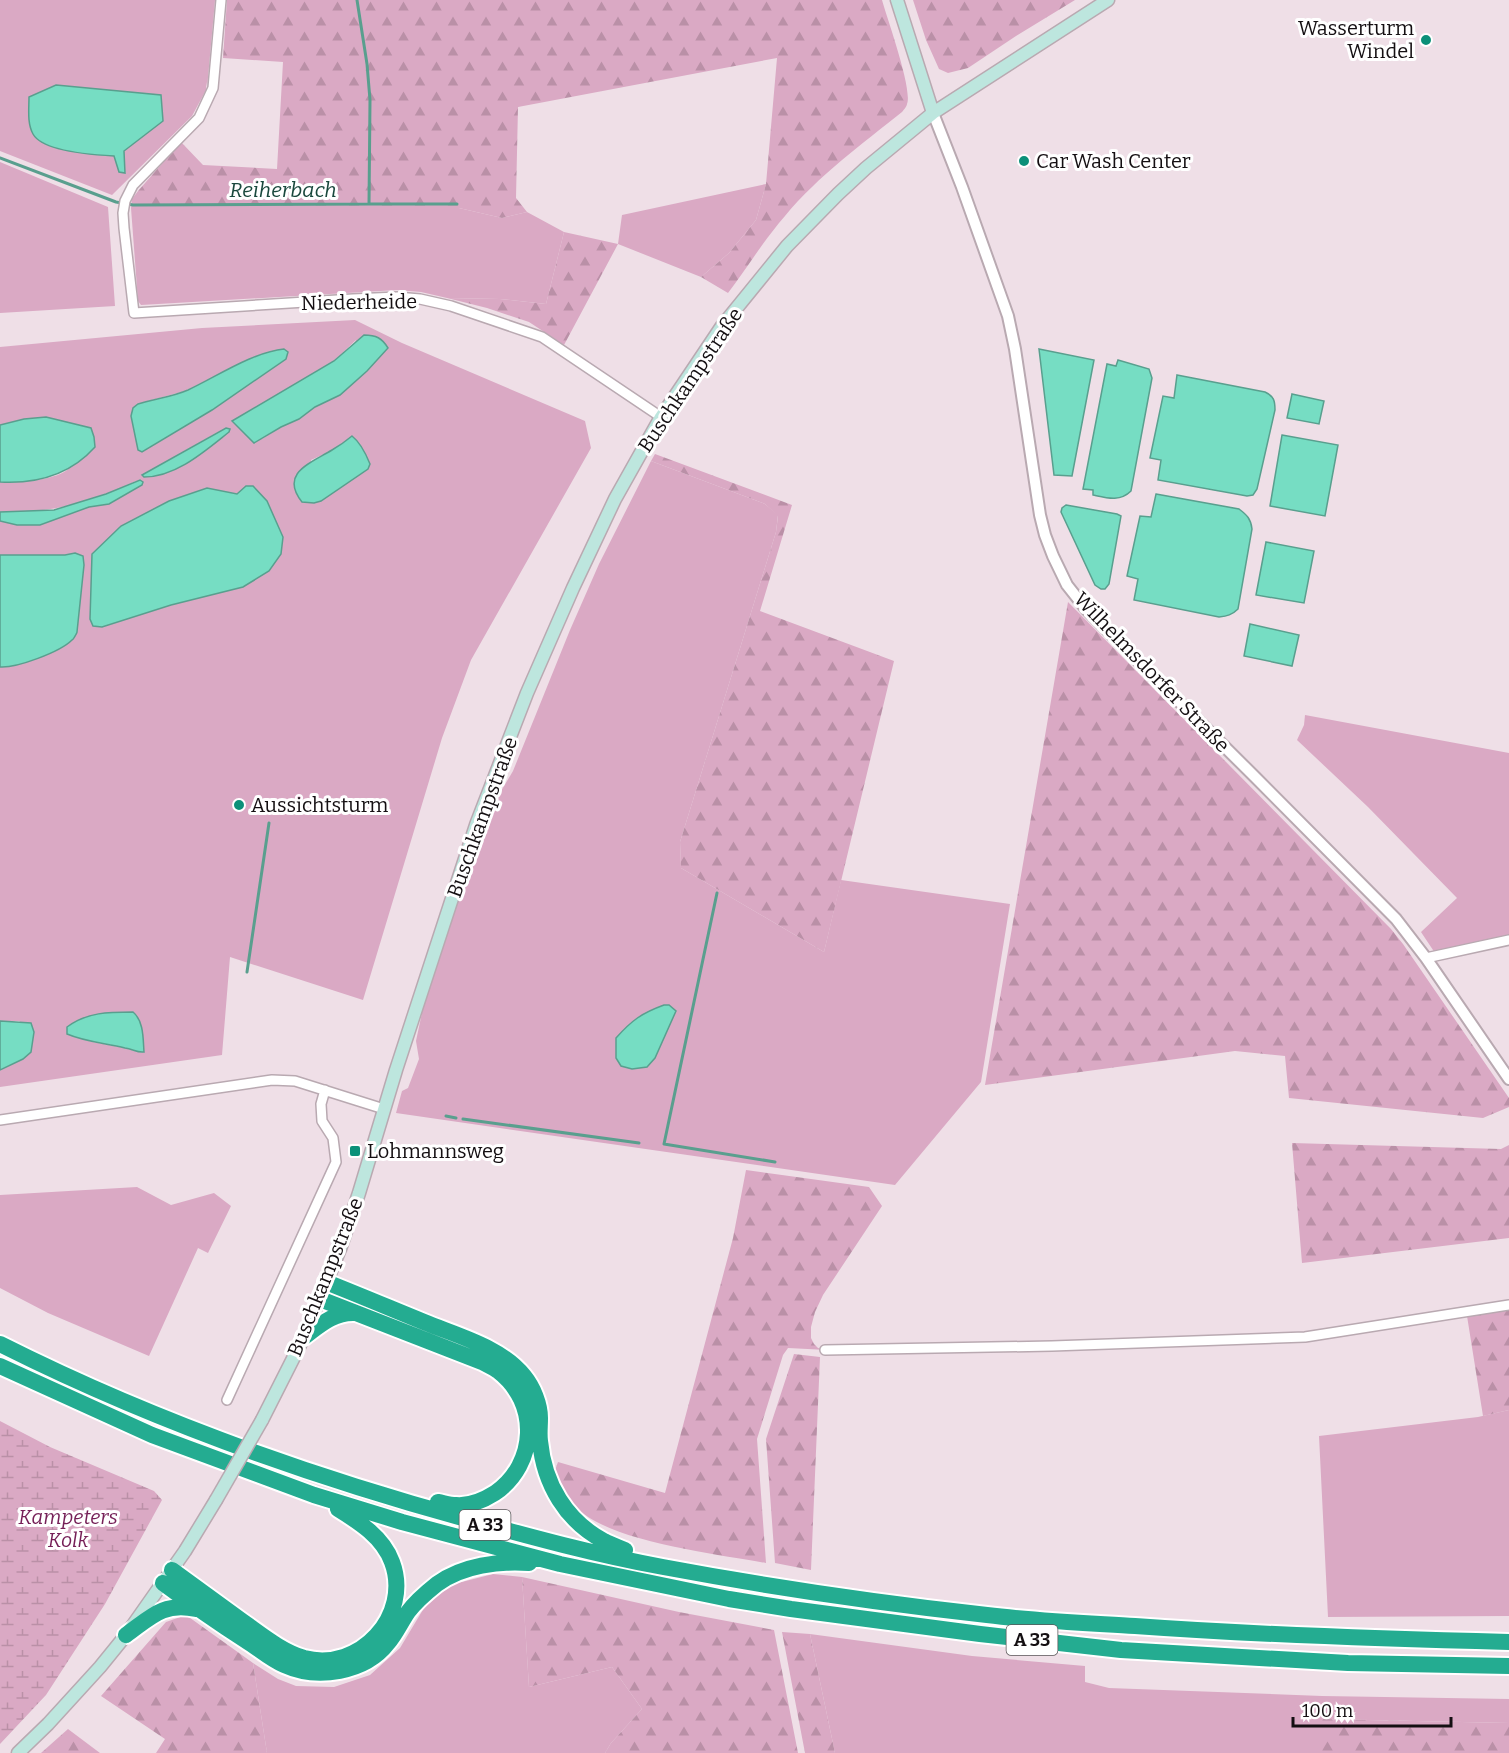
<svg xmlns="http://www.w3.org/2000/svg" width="1509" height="1753" font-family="Bitter,serif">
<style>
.green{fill:#daa9c4;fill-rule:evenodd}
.forest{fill:url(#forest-firs)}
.wetland{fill:url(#wetland-marsh)}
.water{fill:#76ddc3;stroke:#599f8e;stroke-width:1.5}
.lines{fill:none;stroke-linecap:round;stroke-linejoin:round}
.stream{stroke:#599f8e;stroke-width:3}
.minor-casing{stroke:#b9a9b1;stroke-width:12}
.tertiary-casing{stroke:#b9a9b1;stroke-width:14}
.secondary-casing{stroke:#b9a9b1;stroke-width:15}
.motorway-casing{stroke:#fff;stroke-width:20}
.minor{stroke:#fff;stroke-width:9}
.tertiary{stroke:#fff;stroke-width:10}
.secondary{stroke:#bde6de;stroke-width:12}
.motorway{stroke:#24ac91;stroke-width:16}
.secondary-bridge-casing{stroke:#b9a9b1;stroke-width:15;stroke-linecap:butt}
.secondary-bridge{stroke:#bde6de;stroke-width:12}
.poi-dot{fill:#0b9079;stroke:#fff;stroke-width:2}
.labels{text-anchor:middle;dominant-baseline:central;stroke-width:6;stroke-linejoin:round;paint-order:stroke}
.shield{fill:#fff;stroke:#5a5759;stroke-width:1.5}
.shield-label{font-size:18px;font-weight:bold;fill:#140f12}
.poi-label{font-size:20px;fill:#140f12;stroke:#fff;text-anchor:start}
.street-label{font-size:20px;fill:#140f12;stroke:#fff}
.park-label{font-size:20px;font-style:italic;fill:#751f57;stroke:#fff}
.water-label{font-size:21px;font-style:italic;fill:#1a483d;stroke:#fff}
</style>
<defs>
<pattern id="forest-firs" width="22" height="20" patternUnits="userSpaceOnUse" patternTransform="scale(1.5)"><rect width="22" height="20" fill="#daa9c4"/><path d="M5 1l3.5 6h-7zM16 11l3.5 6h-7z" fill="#ba90a7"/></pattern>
<pattern id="wetland-marsh" width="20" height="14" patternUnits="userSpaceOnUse" patternTransform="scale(1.5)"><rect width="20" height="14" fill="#daa9c4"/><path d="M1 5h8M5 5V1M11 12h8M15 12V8" fill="none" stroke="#ba90a7"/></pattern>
</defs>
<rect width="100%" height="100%" fill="#efdfe7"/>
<!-- green -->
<path class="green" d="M0,0H215L207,88L206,82V90L192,116L112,195L0,151Z
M0,162L108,207L115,306L0,313Z
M766,184L756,220L729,253L701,277L618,244L622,215Z
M131,208H459L502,218L527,212L564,232L546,304L500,299L447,298L421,292L397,290L141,305L138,301Z
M355,320L402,343L585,421L591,448L471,660L442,738L363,1000L230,957L222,1055L0,1087V1070L23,1059L31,1052L34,1032L19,1021H0V667H7L72,640L77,632L84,565L75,553L65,555H0V521L17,525H41L89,506L109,504L135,489L136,481C93,502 48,514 0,512V482C15,483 58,480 68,469C74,464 86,437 91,428L46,417L24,419L0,425V347L202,328ZM356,340L340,395L315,407L299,419L281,427L262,439L242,430L232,421L334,361ZM276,350L287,352L286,359L212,410L142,452L138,450L131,416L137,404L185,391L244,362ZM218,432L186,463L142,475ZM352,437L348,482L321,501L311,460L331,451ZM207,488L267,501L283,537L281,554L171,605L102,627L93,626L121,526L169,501ZM133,1012L141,1026L144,1052C136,1053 132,1049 125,1048C105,1044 85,1042 67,1033V1027L100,1014Z
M651,461L765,504L778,515L776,532L680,842L681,868L824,952L841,880L1010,904L981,1082L895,1185L396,1113L402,1091L408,1088L419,1059L416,1041L423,1008L449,921L479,831L488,813L513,771L570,630L599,564Z
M1305,715L1509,753V937L1435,953L1421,932L1457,898L1368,807L1297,740L1304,725Z
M137,1187L171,1205L214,1193L231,1206L208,1253L198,1248L149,1356L48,1313L0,1288V1195Z
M1509,1410V1616L1328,1617L1319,1436L1478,1417Z
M493,1574L522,1577L529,1687L612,1667L642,1709L611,1743L605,1753H267L253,1663L278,1679L296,1686L334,1687L370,1675L400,1648L427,1603L454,1584Z
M810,1634L972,1656L1085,1666V1682L1109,1688L1322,1696L1509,1699V1723L1322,1719V1753H835Z"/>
<!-- forest -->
<path class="forest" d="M227,0H882C887,18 913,90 907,104C907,106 903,111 902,112C862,144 818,176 785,216C764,240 747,268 728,293L701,277L729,253L756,220L766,184L777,58L518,107L516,198L527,212L502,218L459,208H131L132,199L138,191L181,142L203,165L277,169L283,62L223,58Z
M913,0H1075L1016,36L968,68L948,73L939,69L926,40Z
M564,232L618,244L564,345L529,322L487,308L447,298L500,299L546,304Z
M655,454L792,505L760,611L894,661L824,952L681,868L680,842L776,532L778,516L765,504L651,461Z
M1068,602L1391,929L1403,944L1509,1098V1107L1483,1118L1289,1098L1285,1056L1235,1051L985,1085Z
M1292,1143L1501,1149L1509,1145V1238L1302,1263Z
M746,1170L869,1187L882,1206L823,1295L815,1312L811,1327V1338L814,1344L818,1348L827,1350L788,1348L783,1355L757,1439L766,1563C718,1554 607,1542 575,1506C566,1496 560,1482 555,1470L558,1462L665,1493L733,1238Z
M1509,1310V1410L1483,1416L1467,1316Z
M794,1354L820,1357L811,1570L775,1563L766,1439Z
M522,1577L679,1612L774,1630L798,1753H605L611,1743L642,1709L612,1667L529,1687Z
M186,1615L253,1663L267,1753H156L165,1739L101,1696L166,1622Z
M782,1632L810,1634L835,1753H805Z
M1321,1719L1509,1723V1753H1322Z
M68,1729L100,1753H41Z"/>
<!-- wetland -->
<path class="wetland" d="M0,1421L50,1447L154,1491L162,1500L105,1604L46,1695L0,1744Z"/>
<!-- water -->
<path class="water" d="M56,85L161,95L163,121L124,151L125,173L119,172L114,156C95,155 43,152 33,134C27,123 29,109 29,97Z
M364,335C376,335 382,338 388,348L367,371L340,395L315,407L299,419L281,427L254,443L232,421L334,361Z
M284,349L288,352L286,359L212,410L142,452L138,450L131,416L133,408L138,404C154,399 172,397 188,390C216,377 253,352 284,349Z
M1039,349L1094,360L1072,476L1054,475Z
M1118,360L1149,369L1152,378L1131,491C1120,502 1107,498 1093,495V490L1083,489L1107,364L1116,366Z
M1177,375L1265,392C1274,396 1275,401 1275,410L1257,489L1253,495L1247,496L1158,480L1161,460L1150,458L1163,396L1174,398Z
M1292,394L1324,401L1319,424L1287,418Z
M46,417L91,428L94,437L95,447C70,475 36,484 0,482V425L24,419Z
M226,428L230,429L229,432C205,451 176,477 144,477L142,475Z
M1282,435L1338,445L1325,516L1270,506Z
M352,436C361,443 366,454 370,464L368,469L321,501L314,503L302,502C279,473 311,463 332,450C339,446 346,441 352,436Z
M140,480L143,482L142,485L109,504L89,507L40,525H17L0,521V512L54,510L106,494Z
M246,486H253L267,501L283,537L281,554L269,571L243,587L171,605L102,627L93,626L90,619L92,554L121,526L169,501L207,488L237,494Z
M1156,494L1239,509C1247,515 1251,519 1252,529L1238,609C1232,615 1227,616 1219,617L1134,600L1138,579L1127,576L1140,516L1151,517Z
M1066,505L1117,514L1121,516L1109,584L1105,589H1101L1095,585L1061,512L1062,508Z
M1266,542L1314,551L1304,603L1256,595Z
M75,553L83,556L84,565L77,632C77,633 73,640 72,640C60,652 17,668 0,667V555H65Z
M1250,624L1299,635L1292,666L1244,656Z
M664,1005H669L676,1011L655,1058L647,1067L632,1069L621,1066L616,1058V1038C632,1020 642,1013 664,1005Z
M133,1012C144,1021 143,1039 144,1052C137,1053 133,1049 125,1048C105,1043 86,1042 67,1034V1027C87,1012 109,1012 133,1012Z
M0,1021L31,1023L34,1032L31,1052L23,1059L0,1070Z"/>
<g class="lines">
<!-- stream -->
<path class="stream" d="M0,158L116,202L133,205L369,204L370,100L367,64L357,0
M369,204H457
M717,893L664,1144L775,1162
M247,972L269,823
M446,1116L456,1118
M463,1119L639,1143"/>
<!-- minor casing -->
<g class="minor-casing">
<path id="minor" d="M221,0L213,88L199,118L133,185L125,201L123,213L124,228L134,313L353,299L397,297L420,299L451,306L542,337L661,417
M1426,958L1509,940
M0,1120L272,1080L295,1081L384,1109
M825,1350L1052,1346L1305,1337L1509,1305
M227,1400L336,1162L333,1138L322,1121L321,1104L325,1090"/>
</g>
<!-- tertiary casing -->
<g class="tertiary-casing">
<path id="tertiary" d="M933,113L962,187L1008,316L1015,349L1040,515L1045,535L1053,556L1067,585L1086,609L1255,777L1396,919L1426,958L1509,1079"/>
</g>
<!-- secondary casing -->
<g class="secondary-casing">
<path id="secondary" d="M897,0L933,113
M262,1420L304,1337L340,1249L359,1193L396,1070L476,825L527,693L573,588L615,499L661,417L722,326L787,246L838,194L866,168L933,113L1108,0
M18,1753L48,1724L100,1667L126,1635L185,1551L216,1500"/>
</g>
<!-- motorway casing -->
<g class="motorway-casing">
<path id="motorway" d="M326,1282C359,1295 392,1309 424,1322C458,1336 501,1347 524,1376C533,1387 540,1404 540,1418C540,1426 539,1434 540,1441C544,1484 566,1521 604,1541C611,1545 618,1547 625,1550
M320,1299L482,1362C487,1365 493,1367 498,1371C540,1403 537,1464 495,1493C484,1500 469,1506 456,1505C450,1505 444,1503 438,1502
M304,1337C320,1325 334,1312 355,1313
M0,1344C149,1419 306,1475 466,1519C531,1537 597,1555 663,1567C770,1587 879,1603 987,1615C1036,1621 1086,1623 1135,1626C1260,1635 1384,1639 1509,1642
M0,1366L152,1435L314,1495L402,1522L560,1564L729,1599L791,1609L980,1634L1121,1650L1348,1663L1509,1666
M172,1570C195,1587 219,1604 242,1621C262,1635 281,1651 304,1658C360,1673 412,1615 392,1562C383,1537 359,1522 338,1509
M163,1583C190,1603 217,1622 245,1640C258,1648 270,1659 284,1665C317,1680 365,1673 388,1643C396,1634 401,1622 408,1612C416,1601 427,1592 437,1584C463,1565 499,1561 529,1563
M126,1635C151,1617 163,1602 196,1609"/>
</g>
<!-- minor -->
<use href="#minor" class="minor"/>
<!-- tertiary -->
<use href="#tertiary" class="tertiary"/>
<!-- secondary -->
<use href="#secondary" class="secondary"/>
<!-- motorway -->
<use href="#motorway" class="motorway"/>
<!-- secondary-bridge casing -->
<g class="secondary-bridge-casing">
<path id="secondary-bridge" d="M216,1500L262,1420"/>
</g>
<!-- secondary-bridge -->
<use href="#secondary-bridge" class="secondary-bridge"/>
</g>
<!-- markers -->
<g class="poi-dot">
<circle cx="1426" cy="40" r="6"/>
<circle cx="1024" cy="161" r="6"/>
<circle cx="239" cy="805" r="6"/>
<rect x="349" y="1145" width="12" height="12" rx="3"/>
</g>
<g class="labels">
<!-- shield labels -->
<g class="shield">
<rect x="459.5" y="1510" width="51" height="30" rx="4.5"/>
<rect x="1006.5" y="1625" width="51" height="30" rx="4.5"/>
</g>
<g class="shield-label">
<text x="485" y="1525">A 33</text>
<text x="1032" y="1640">A 33</text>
</g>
<!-- poi labels -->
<g class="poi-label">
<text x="1414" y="28" text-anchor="end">Wasserturm<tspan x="1414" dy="23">Windel</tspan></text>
<text x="1036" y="161">Car Wash Center</text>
<text x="251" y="805">Aussichtsturm</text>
<text x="367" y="1151">Lohmannsweg</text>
</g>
<!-- street labels -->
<g class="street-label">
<text transform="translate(359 302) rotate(-1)">Niederheide</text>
<text transform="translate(690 380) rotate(-56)">Buschkampstraße</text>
<text transform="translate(1152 672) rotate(46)">Wilhelmsdorfer Straße</text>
<text transform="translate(482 817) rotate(-70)">Buschkampstraße</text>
<text transform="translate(325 1277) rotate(-68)">Buschkampstraße</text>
</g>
<!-- park labels -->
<g class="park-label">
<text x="68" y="1517">Kampeters<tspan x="68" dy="23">Kolk</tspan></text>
</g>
<!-- water labels -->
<g class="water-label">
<text x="283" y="190">Reiherbach</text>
</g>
</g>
<!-- scale -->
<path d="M1293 1717v9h158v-9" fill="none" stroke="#140f12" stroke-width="3"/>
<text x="1302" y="1717" font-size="18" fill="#140f12" stroke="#ffffff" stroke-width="4.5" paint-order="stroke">100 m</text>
</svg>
